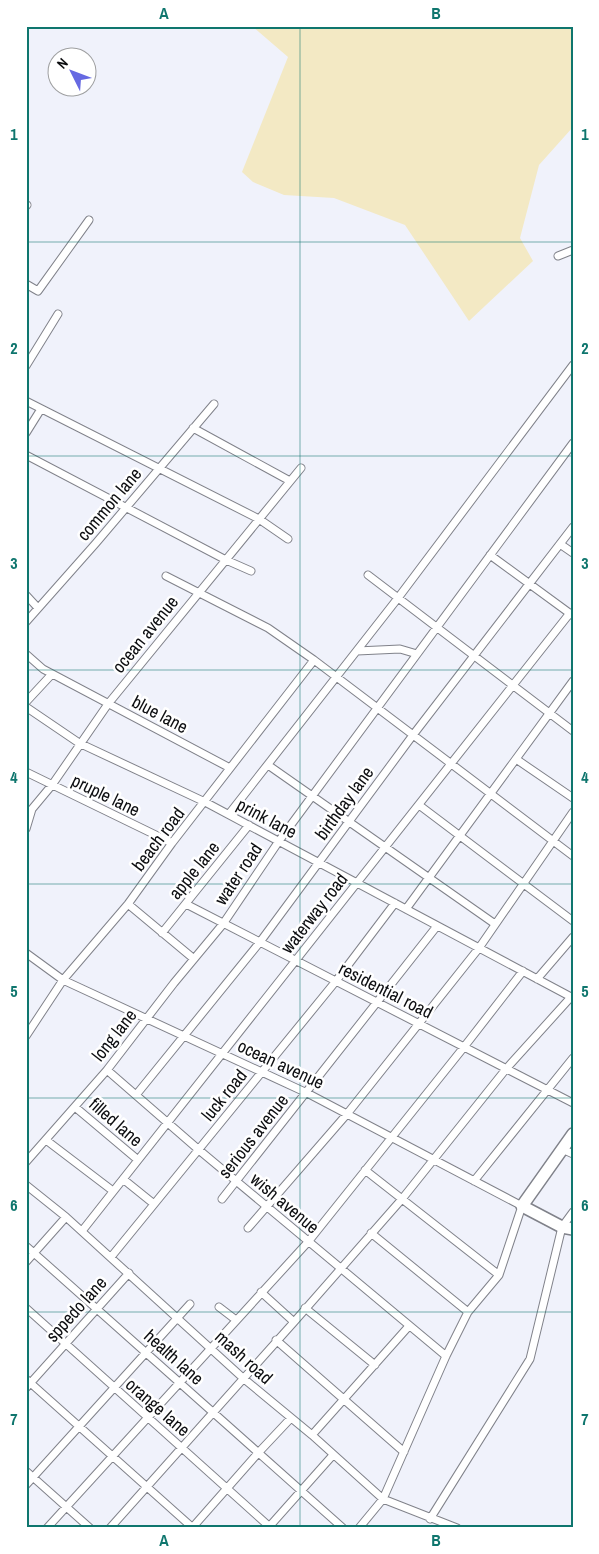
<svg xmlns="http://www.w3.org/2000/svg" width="599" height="1554" font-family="'Archivo Narrow',sans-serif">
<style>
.sand{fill:#f3e9c4}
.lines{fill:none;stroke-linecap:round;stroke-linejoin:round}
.street-casing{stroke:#80828a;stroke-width:9}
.primary-casing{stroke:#80828a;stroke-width:14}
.street{stroke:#fff;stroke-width:7}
.primary{stroke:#fff;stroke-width:11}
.grid{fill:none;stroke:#0f766e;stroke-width:1;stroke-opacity:0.55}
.labels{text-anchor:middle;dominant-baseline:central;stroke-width:5;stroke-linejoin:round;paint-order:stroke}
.street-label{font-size:18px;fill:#0d0e11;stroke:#fff}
.neatline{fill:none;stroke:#0f766e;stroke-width:2}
.grid-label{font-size:16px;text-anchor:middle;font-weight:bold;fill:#0f766e}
</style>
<rect width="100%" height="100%" fill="#f0f2fb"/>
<!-- sand -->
<path class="sand" d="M252,26H573V127L539,165L520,238L533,261L469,321L405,225L334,198L284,195L253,182L242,172L288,57Z"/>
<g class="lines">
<!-- street casing -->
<g class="street-casing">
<path id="street" d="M26,206L27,205
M558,256L573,250
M26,284L38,291L89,220
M26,366L58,314
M26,401L259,519L288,539
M193,428L290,481
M26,433L41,409
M26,455L226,560L251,571
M560,544L573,553
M490,555L572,615
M368,575L573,731
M166,576L268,628L314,660L573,856
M26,595L38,608
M26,622L96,543L214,404
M357,651L400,649L417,654
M26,654L43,669L230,768
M26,702L52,674
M26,707L79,743L205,802L573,998
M516,759L573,798
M268,765L495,924
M26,772L172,843
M419,805L573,921
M229,814L398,598L573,365
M26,829L32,809L52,785L108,704L301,468
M128,904L194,959
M186,904L573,1103
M406,909L573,681
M162,933L249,825
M26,953L63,980L307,1093L522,1206L499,1275L468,1312L446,1356L383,1499L359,1528
M537,979L573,937
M26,1036L63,980L128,904L172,843L314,660
M107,1070L199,1150L446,1356
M136,1095L260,942L413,735L573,527
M75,1107L138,1160
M46,1140L113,1191
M562,1149L573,1154
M26,1162L107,1070L174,983L223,924L279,841L573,443
M365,1170L499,1275
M123,1179L154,1204
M474,1181L573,1058
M26,1185L66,1217L243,1378L312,1435L383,1499L457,1528
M222,1199L437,926
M248,1228L347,1114L479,948L573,812
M82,1231L570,613
M371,1233L468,1312
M26,1246L343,1528
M111,1257L336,981L395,903
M26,1262L66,1217
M261,1292L294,1322
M219,1307L236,1320
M26,1308L271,1528
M305,1308L375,1365
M276,1340L404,1452
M26,1379L193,1528
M26,1388L129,1273
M312,1435L409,1326
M26,1471L90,1528
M26,1485L190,1304
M430,1519L530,1359L562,1227L573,1212
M47,1528L308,1242L464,1047L523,971
M110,1528L294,1322L402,1199L506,1069L571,997
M192,1528L259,1452L291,1418
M268,1528L333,1455"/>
</g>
<!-- primary casing -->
<g class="primary-casing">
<path id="primary" d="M573,1134L522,1206L562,1227L573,1229"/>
</g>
<!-- street -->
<use href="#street" class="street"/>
<!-- primary -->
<use href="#primary" class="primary"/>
</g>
<!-- grid -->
<path class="grid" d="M300,26V1528M26,242H573M26,456H573M26,670H573M26,884H573M26,1098H573M26,1312H573"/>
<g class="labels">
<!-- street labels -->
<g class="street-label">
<text transform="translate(109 504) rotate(-50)">common lane</text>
<text transform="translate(145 634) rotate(-51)">ocean avenue</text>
<text transform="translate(160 714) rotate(28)">blue lane</text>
<text transform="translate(106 795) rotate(26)">pruple lane</text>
<text transform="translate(344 803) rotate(-54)">birthday lane</text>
<text transform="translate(267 818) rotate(28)">prink lane</text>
<text transform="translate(158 839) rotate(-53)">beach road</text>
<text transform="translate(194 870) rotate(-51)">apple lane</text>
<text transform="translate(238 874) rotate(-56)">water road</text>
<text transform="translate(314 913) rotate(-52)">waterway road</text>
<text transform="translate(386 990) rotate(27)">residential road</text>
<text transform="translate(114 1035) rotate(-52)">long lane</text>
<text transform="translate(281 1064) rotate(25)">ocean avenue</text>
<text transform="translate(224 1095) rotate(-51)">luck road</text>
<text transform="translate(116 1122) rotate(41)">filled lane</text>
<text transform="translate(253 1136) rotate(-52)">serious avenue</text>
<text transform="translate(285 1203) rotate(40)">wish avenue</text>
<text transform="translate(76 1309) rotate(-48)">sppedo lane</text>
<text transform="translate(174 1357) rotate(42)">health lane</text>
<text transform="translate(244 1357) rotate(42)">mash road</text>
<text transform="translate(158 1407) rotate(41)">orange lane</text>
</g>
</g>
<!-- border -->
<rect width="599" height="1554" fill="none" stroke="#ffffff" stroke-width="55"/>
<!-- north arrow -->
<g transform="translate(72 72) rotate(312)"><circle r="24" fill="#ffffff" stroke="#9e9fa0"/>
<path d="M0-4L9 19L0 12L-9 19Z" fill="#6669e2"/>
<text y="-8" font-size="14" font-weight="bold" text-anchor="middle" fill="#0d0e11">N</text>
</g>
<rect x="28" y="28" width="544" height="1498" class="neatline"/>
<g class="grid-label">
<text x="164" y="19">A</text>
<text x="436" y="19">B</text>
<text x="14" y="140">1</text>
<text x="585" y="140">1</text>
<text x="14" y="354">2</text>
<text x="585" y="354">2</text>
<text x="14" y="569">3</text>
<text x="585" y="569">3</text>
<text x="14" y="783">4</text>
<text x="585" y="783">4</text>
<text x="14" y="997">5</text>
<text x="585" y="997">5</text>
<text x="14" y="1211">6</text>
<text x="585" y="1211">6</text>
<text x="14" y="1425">7</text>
<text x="585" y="1425">7</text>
<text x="164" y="1546">A</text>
<text x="436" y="1546">B</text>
</g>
</svg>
